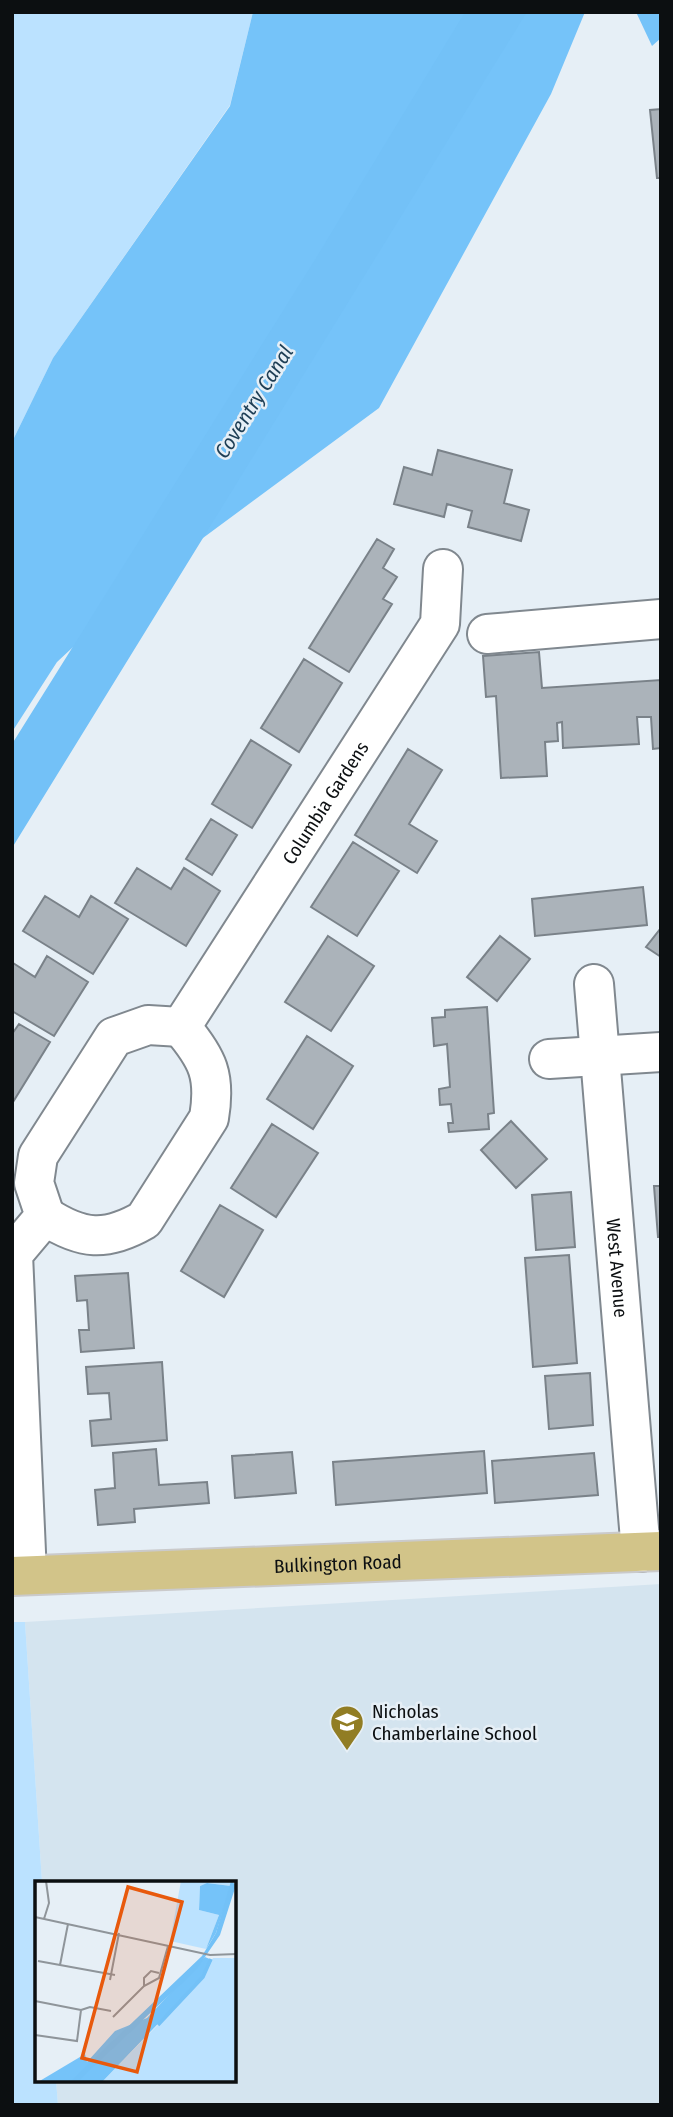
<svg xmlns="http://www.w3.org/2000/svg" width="673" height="2117" font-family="'Fira Sans Condensed',sans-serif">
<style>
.built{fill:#d4e4ef}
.green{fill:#bbe2ff}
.forest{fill:#75c3f9}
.water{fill:#73c1f7}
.building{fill:#abb3ba;stroke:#7a8289;stroke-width:2}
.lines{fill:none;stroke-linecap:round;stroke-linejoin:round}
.minor-casing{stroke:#80888f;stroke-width:42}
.major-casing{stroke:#cacacb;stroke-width:42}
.minor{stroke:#fff;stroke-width:38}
.major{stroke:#d2c489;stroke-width:38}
.labels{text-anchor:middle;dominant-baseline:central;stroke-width:5;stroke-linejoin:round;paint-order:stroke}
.street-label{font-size:19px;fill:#0c0f11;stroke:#e6eff6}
.poi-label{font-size:19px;fill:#0c0f11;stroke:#e6eff6;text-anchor:start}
.water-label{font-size:21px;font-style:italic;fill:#1d3e55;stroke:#e6eff6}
.inset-river{fill:none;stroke:#73c1f7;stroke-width:3.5}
.inset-road{fill:none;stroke:#8f959a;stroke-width:2}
.view{fill:#e8590c;fill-opacity:0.15;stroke:#e8590c;stroke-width:3.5}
.inset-edge{fill:none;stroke:#0c0f11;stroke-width:3.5}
</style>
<rect width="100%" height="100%" fill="#e6eff6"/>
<!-- built -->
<path class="built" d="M661,1584V2105H58L56,2080H234V1882H42L25,1622Z"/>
<!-- green -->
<path class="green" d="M12,12H253L230,105L53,358L12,442Z
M12,1622H25L42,1882H37V2080H56L58,2105H12Z"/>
<!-- forest -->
<path class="forest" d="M253,12H585L551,94L379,408L142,583L57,662L12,732V442L53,358L230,106Z
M636,12H661V38L652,46Z"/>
<!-- water -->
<path class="water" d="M465,12H527L12,848V744L316,258Z"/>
<!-- building -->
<path class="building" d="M661,109V178H657L650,110Z
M438,450L512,470L504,503L529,510L521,541L468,527L472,511L447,504L444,517L394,504L404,467L432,475Z
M377,539L394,549L383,568L397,577L383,599L392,604L349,672L309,648Z
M539,652L542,688L661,680V748L653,749L651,717H637L639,744L563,748L562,722L557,723L558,741L545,742L547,776L501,778L496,696L486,697L483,656Z
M304,659L342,683L299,752L261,728Z
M251,740L291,765L252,828L212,804Z
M408,749L442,770L409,824L437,841L417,873L355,835Z
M211,819L237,835L212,875L186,859Z
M353,842L399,871L357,936L311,907Z
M137,868L171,889L184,868L220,891L186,946L115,903Z
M643,887L647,925L535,936L532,899Z
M45,896L79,917L91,896L128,919L93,974L23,931Z
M661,928V957L646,947Z
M328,936L374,966L331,1031L285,1002Z
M500,936L530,959L497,1001L467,977Z
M47,956L88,982L54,1036L12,1011L13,963L35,977Z
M487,1007L494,1113L488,1114L489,1129L449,1132L448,1123H453L451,1104L440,1105L439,1089L450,1087L447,1044L434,1046L432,1018L445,1017V1010Z
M19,1024L50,1042L13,1102L12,1034Z
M307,1036L353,1066L313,1129L267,1099Z
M511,1121L547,1159L516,1188L481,1150Z
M272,1124L318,1153L276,1217L231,1188Z
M654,1186H661V1237H658Z
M571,1192L575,1247L536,1250L532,1195Z
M220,1205L263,1230L224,1297L181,1271Z
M569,1255L577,1363L533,1367L525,1258Z
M128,1273L134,1348L81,1352L79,1330H89L87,1300L77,1301L75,1276Z
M162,1362L167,1440L92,1446L90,1421L111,1419L109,1393L88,1394L86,1367Z
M590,1373L593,1425L549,1429L545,1376Z
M156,1449L159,1485L207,1482L209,1503L134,1509L135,1522L98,1525L95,1490L115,1488L113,1453Z
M484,1451L487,1493L336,1505L333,1462Z
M292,1452L296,1493L235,1498L232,1456Z
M594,1453L598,1495L495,1503L492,1461Z"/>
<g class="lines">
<!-- minor casing -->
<g class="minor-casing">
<g id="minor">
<path d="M487,634L661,619"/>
<path id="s1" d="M594,984L641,1552"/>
<path d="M549,1059L661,1052"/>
<path d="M45,1216C82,1240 106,1242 144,1220L209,1118C216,1076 208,1059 181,1027"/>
<path id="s2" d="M27,1575L13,1254L45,1216L34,1183L38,1156L114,1037L148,1025L181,1027L440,624L443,569"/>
</g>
</g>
<!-- major casing -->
<g class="major-casing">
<g id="major">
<path id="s3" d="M12,1576L661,1551"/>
</g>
</g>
<!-- minor -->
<use href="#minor" class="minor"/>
<!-- major -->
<use href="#major" class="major"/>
</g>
<!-- icons -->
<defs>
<g id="school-pin" transform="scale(1.75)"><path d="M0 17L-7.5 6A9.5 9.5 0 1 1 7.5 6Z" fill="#917d24" stroke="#e6eff6"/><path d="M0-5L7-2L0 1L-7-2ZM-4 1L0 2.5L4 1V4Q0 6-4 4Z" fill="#fff"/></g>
</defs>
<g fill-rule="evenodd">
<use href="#school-pin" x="347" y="1722"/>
</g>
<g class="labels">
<!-- street labels -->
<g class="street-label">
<text stroke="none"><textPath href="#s2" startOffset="910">Columbia Gardens</textPath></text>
<text stroke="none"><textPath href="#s1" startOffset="285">West Avenue</textPath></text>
<text stroke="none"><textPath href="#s3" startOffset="326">Bulkington Road</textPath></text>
</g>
<!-- poi labels -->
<g class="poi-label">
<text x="372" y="1711">Nicholas<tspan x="372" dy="22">Chamberlaine School</tspan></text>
</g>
<!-- water labels -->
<g class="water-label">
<text transform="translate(254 402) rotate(-58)">Coventry Canal</text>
</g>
</g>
<!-- overview -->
<g transform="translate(35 1881)">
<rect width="201" height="201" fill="#e6eff6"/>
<path d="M146,0H196V5L173,2L165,5L164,29L184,34L171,68L135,60ZM178,77H201V201H67L160,106Z" fill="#bbe2ff"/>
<path d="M172,2L196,5L181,52L171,68L184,34L164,29L165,5ZM170,76L177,79L168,96L67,201H3L50,173L52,181L80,150L112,137Z" fill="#75c3f9"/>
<path d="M196,0L201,4L185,54L161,89L42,201H35L167,75L181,52Z" fill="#73c1f7"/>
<path class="inset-river" d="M123,144L168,96L176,78"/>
<path class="inset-road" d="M0,36L175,74L202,73M9,38L14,22L11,0M3,80L80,94M25,84L33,43M75,99L84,52M109,105V97L116,90L124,92M0,120L46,129M46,129L55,126L76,130M78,136L109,105L124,97L133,65M0,154L42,160L46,129"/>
<path class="view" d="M93,6L147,21L102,191L47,177Z"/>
<rect width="201" height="201" class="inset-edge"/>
</g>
<!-- border -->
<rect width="673" height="2117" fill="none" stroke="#0c0f11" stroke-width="28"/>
</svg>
